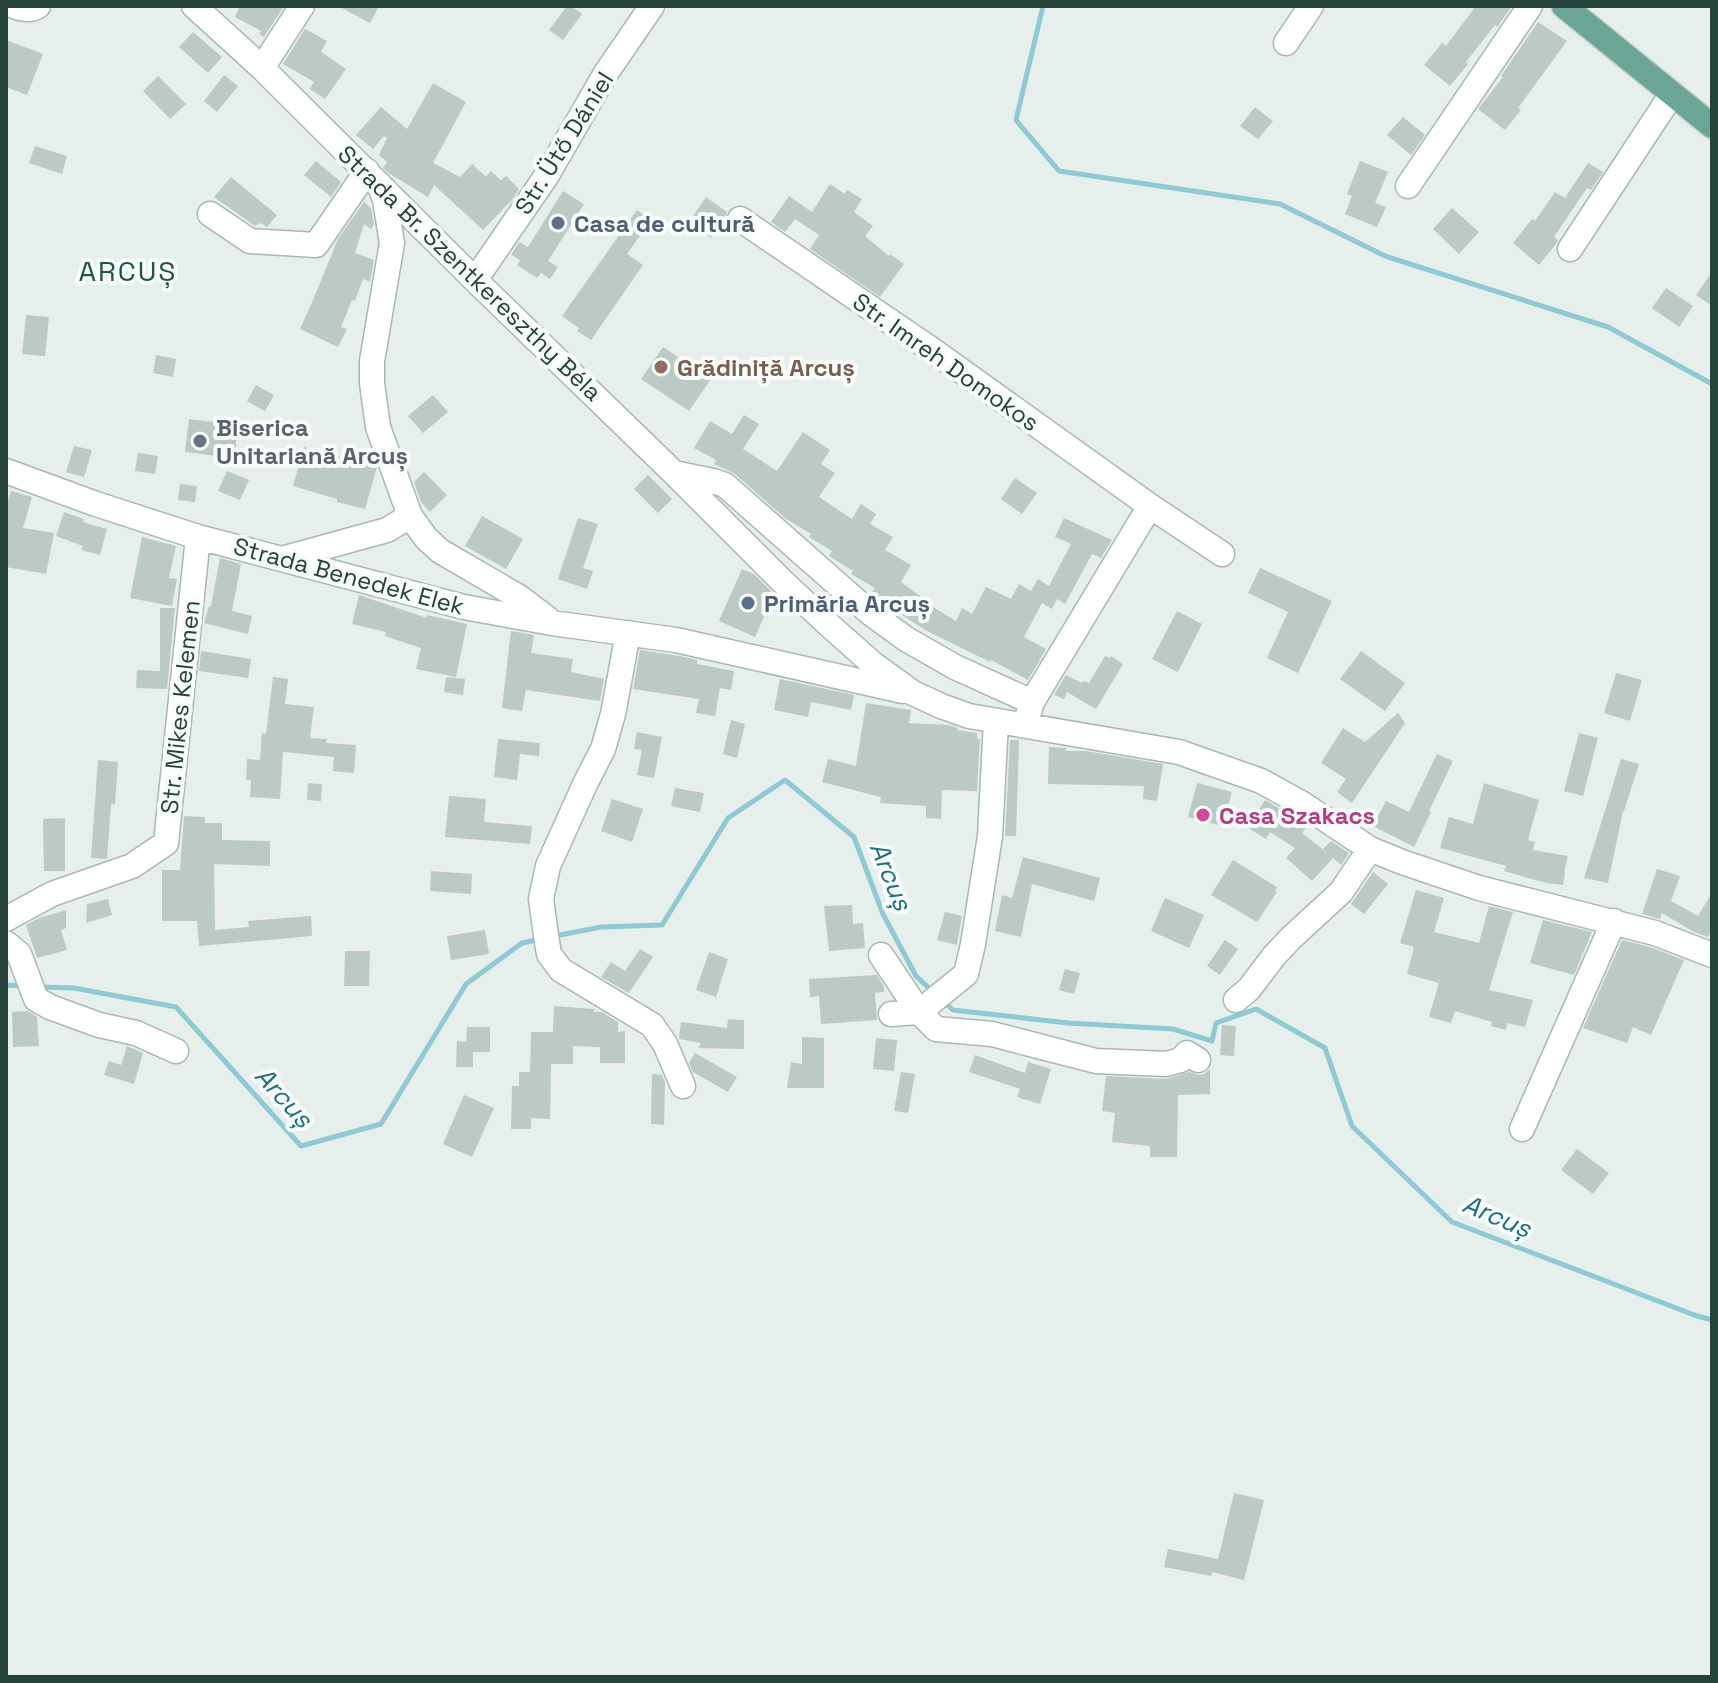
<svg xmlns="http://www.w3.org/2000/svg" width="1718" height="1683" font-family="'Space Grotesk',sans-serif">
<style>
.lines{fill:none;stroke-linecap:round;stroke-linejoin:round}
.stream{stroke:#8ec9d4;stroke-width:5}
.building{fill:#bbcac4}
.minor-casing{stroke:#a8b8b2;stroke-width:27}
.major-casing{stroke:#c2cac8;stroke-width:27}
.minor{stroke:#fff;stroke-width:24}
.major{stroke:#6aa596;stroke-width:24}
.service-dot{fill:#5c6f8a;stroke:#f7fbf9;stroke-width:3}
.education-dot{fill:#8d6e63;stroke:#f7fbf9;stroke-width:3}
.worship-dot{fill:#6b7280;stroke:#f7fbf9;stroke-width:3}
.hotel-dot{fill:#d1479c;stroke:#f7fbf9;stroke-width:3}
.labels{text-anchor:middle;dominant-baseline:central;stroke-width:8;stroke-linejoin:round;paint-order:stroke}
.street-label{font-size:24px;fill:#24423a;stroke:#f7fbf9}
.service-label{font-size:24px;font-weight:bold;fill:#4e5e75;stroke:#f7fbf9;text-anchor:start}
.education-label{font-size:24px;font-weight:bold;fill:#785e54;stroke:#f7fbf9;text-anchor:start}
.worship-label{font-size:24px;font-weight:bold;fill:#5b616d;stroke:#f7fbf9;text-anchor:start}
.hotel-label{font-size:24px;font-weight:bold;fill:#b23c85;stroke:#f7fbf9;text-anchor:start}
.water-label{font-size:26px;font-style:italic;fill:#1c6f80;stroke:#f7fbf9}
.quarter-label{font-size:28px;letter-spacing:2px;fill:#1f5548;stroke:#f7fbf9}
</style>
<rect width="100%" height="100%" fill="#e6efeb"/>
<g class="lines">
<!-- stream -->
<path class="stream" d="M1043,6L1016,120L1059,171L1280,204L1385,256L1608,327L1712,384
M555,936L601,927L662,925L728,818L785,780L854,837L883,914L916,976L932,991
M6,985L25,986
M39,987L74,988L176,1007L301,1146L381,1124L466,984L522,943L541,939
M942,1000L953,1010L1068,1023L1173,1029L1212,1041L1216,1023L1256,1009L1325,1048L1352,1126L1452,1222L1697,1316L1712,1320"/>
</g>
<!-- building -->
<path class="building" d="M240,6H284L264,37L259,34L261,31L235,17Z
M338,6H379L370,23Z
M567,6H571L582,14L563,40L549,30Z
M1476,6H1512L1497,27L1495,25L1466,62L1468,64L1450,86L1424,65L1442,43L1446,46Z
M1538,22L1567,41L1518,108L1521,110L1505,130L1478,109L1503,77L1501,76Z
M305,29L327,41L321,52L346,69L325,99L310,89L314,82L283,64Z
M193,32L222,57L208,73L179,47Z
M6,40L43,54L27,95L6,87Z
M224,75L238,86L217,112L204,101Z
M158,76L186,104L170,119L143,91Z
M433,83L466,102L433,163L460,177L472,164L486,177L491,171L501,180L506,176L519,189L512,200L483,230L434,185L428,197L390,174L383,168L387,162L379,155L387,138L384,136L373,149L356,135L381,107L407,129Z
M1255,107L1273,121L1258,139L1240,126Z
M1403,117L1425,135L1411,155L1387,135Z
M35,146L67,156L62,174L29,163Z
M316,161L341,182L331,197L304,175Z
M1360,161L1388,172L1375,203L1386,207L1377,227L1345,214L1352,196L1347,194Z
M1588,163L1603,172L1591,190L1587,188L1554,237L1558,240L1556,244L1539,265L1513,243L1532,219L1535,221L1555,192L1565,198Z
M231,177L277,215L267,227L260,223L255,226L214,197Z
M830,184L845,194L847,190L862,199L854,212L873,226L865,236L889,256L890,254L904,264L880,297L810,249L819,235L795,219L785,232L771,222L789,196L812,212Z
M563,191L584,204L548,261L558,267L550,279L541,273L537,278L517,265L520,260L511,255L519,242L528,247Z
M706,197L727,212L725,219L711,238L689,222Z
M364,202L371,208L374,224L371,229L364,224L355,253L374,260L370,282L363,279L355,301L352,300L341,327L347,329L338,347L300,329L313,300L338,239Z
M1452,208L1479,232L1459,254L1433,229Z
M637,210L651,220L627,254L643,265L591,340L577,331L579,328L562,316Z
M1712,272V306L1696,295Z
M1666,288L1693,306L1679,327L1652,308Z
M26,315L49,317L45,356L22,354Z
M663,347L711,379L689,411L641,379Z
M156,355L176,359L173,377L153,373Z
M256,385L274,395L265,411L247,401Z
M433,395L448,412L423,433L408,416Z
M744,415L759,424L743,449L777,471L803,432L830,450L821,464L835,473L819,497L852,519L861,504L876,514L870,524L893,537L885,550L911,565L901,582L923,598L922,600L956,621L962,608L972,614L986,587L1011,599L1019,584L1031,591L1038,579L1049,586L1071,544L1055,537L1064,518L1112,540L1101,558L1092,554L1065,604L1057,599L1052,609L1042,603L1024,637L1046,649L1028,680L991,660L990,662L927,631L874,597L871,594L875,588L851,574L853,571L829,556L832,551L809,537L811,534L785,518L735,474L714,464L716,460L694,448L710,421L732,434Z
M189,419L230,424L237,433L235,452L226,457L185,452Z
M74,446L92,450L84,477L66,472Z
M304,447L377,467L365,509L337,502V499L293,486Z
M138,453L158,456L155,474L135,471Z
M227,471L249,480L240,500L218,491Z
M424,472L447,495L430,512L421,502L414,482Z
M648,475L672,499L658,513L634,489Z
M1015,478L1037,493L1022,514L1001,499Z
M180,484L197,486L195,502L178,500Z
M11,491L32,497L23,528L54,533L46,574L6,567V507Z
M64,512L84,519L83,522L107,529L100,555L81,550L83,546L56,536Z
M482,516L523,539L506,569L465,546Z
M578,518L598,524L583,568L593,571L587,589L558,579Z
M142,537L176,546L169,578L177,579L172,606L130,598Z
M220,558L241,564L232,611L252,616L248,634L204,623L209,606H211Z
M1260,568L1332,601L1298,673L1267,658L1288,612L1248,593Z
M742,569L754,574L774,594L755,637L719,621Z
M359,595L427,618V615L467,624L456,677L416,669L421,648L385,636L386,632L352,624Z
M160,608H175L167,689L136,688L137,670L160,671Z
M1177,611L1202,624L1178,672L1152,659Z
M511,631L534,635L531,653L573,659L571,672L604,679L600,701L526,690L522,711L502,708Z
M640,650L680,656L697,660V664L734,671L731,690L720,688L715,716L696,713L699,699L633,689Z
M201,651L251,659L248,678L199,671Z
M1361,651L1405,683L1385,711L1340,679Z
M1105,656L1110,658L1111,656L1123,664L1096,709L1067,692L1064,699L1054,695L1066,675L1082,683L1084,681L1089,683Z
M1616,673L1642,680L1630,721L1604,713Z
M273,677L288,679L285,704L314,707L310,738L327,739L326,743L356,745L354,773L333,771L334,757L283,752L280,799L250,797L251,780H246L247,759L260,760L262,733L266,734Z
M446,677L465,679L463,695L444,692Z
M780,679L854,695L851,710L811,702L808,717L774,710Z
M866,703L911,710L909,723L949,725L958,728L957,730L977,733V739H980L977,791L942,790L941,819L926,818V806L880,803L881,797L822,782L828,759L856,766Z
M1398,713L1405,723L1352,803L1337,792L1346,779L1321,763L1343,728L1365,742Z
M731,720L745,724L737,758L723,754Z
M637,732L662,737L654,778L637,775L642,750L634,749Z
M1579,733L1598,738L1583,796L1564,791Z
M498,739L540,743L539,756L520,754L517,780L494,777Z
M1010,740H1019L1016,836H1005Z
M1049,747L1066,748V751H1086L1163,764L1157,801L1143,799L1144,786L1048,784Z
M1437,754L1453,761L1429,811L1431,812L1414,847L1373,826L1386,801L1409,812Z
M1621,759L1639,764L1624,811H1623L1608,883L1584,878Z
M98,760L118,762L115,804H111L107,859L91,858Z
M308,783L322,784L321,801L307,800Z
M1197,783L1232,792L1222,826L1188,817Z
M1484,783L1539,800L1528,840L1535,842L1533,850L1568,856L1564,872H1565L1563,885L1546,883L1504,871L1506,866L1440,848L1449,817L1473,824Z
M675,788L704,793L700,812L671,806Z
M449,796L486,799L484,822L532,826L530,844L445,837Z
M612,799L643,809L632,842L601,831Z
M1265,800L1308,825L1302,833L1330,855L1323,849L1331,841L1349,853L1341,865L1333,858L1312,881L1286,858L1295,848L1270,832L1266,839L1248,828Z
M184,816L205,817V823H222V840L270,841V866L214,864L215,930L249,927L248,921L311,916L312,936L199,946L197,921H162V870H180Z
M65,818V871H44L43,819Z
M1023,857L1100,878L1094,901L1032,884L1021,937L995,931L1002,895L1012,898Z
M1233,860L1277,887L1275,891L1277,892L1257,922L1211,895Z
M1657,869L1680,876L1671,901L1698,916L1712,893V930L1708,937L1694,932L1662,913L1660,919L1642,914Z
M431,871L472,874L471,894L430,891Z
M1373,872L1388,884L1364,914L1351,904Z
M1416,890L1444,898L1434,932L1479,943L1489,906L1513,912L1489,990L1533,1000L1525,1027L1507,1023L1506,1030L1491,1026L1492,1022L1455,1011L1451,1023L1429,1017L1439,983L1407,974L1414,947L1400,943Z
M1165,898L1204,915L1189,948L1151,931Z
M108,899L112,915L86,923L87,904Z
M852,905L853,924L863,923L865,948L829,951L824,906Z
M66,910V928L61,930L67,950L37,958L26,925L39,918Z
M945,912L962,916L957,945L937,940Z
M1543,920L1592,932L1574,975L1530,963Z
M485,930L489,954L451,960L447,936Z
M1225,940L1238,949L1220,975L1207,966Z
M1622,940L1650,947L1684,960L1651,1035L1633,1027L1627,1043L1583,1028Z
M640,949L653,957L629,993L601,977L611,962L625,971Z
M345,951H370L369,986H344Z
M709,952L728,959L716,997L696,990Z
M1065,969L1080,973L1074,994L1059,990Z
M877,975L884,987V992L875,993L877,1020L821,1024L819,996L810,997L809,979Z
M554,1006L594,1009V1012H602L618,1022V1032L625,1031V1063H600V1047L573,1046V1064H551L550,1119L531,1118V1129H511L512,1086H519V1072H530L531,1032H553Z
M28,1011L37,1017L39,1046L13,1047L12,1012Z
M728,1019L744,1020V1049L698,1048L701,1043L679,1039L681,1022L727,1028Z
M1222,1025L1236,1026L1234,1056L1220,1055Z
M467,1027H490V1052H473V1067H456L457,1041L466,1042Z
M802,1037L824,1038V1088H787L791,1062L802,1064Z
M876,1038L897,1040L894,1071L873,1069Z
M127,1046L143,1053L134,1084L104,1075L109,1061L121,1065Z
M695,1053L737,1077L728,1092L693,1072L689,1063Z
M975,1055L1025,1073L1028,1062L1051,1069L1040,1104L1017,1097L1020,1089L969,1072Z
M1210,1069V1094L1178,1095L1177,1157H1150V1146L1112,1142L1115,1113L1102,1111L1106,1076L1166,1079L1189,1072L1198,1075L1204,1074Z
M901,1072L915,1074L908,1113L894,1111Z
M652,1074L662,1075L665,1082L664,1125L651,1124Z
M464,1095L494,1108L472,1157L443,1144Z
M1577,1149L1609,1173L1593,1194L1561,1170Z
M1234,1493L1264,1500L1244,1580L1212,1572L1211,1576L1164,1567L1168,1549L1218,1559Z"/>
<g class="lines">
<!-- minor casing -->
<g class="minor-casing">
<path id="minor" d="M14,6C22,9 31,11 38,6
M194,6L262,68L475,280L674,473L782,581L829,625L873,664L913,693L941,706L969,716L1179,752L1261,781L1301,803L1370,849L1402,862L1479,888L1655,933L1712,955
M1286,43L1311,6
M262,68L302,6
M379,184L385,200L392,243L372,361V383L378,427L410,516L426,538L440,551L519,597L548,619
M1408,186L1530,6
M210,214L250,241L316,245L367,171
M740,219L935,352L1150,506L1222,554
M1570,249L1672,94
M475,280L547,175L606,73L652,6
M6,471L96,504L198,537L464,607L552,623L676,640L903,691
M674,473L713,481L725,485L869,612L906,639L955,667L1032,702
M285,558L387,530L410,516
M628,633L613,714L603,749L586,782L548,866L541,899L547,942L549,954L561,970L652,1025L665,1044L683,1086
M1028,715L1032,702L1150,506
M6,919L52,894L132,866L166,843L198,537
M6,943L19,954L36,999L50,1007L99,1025L136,1033L176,1051
M881,955L919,1012L936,1029L992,1034L1096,1061L1166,1064L1181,1060L1187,1053L1198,1060
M1236,1000L1249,989L1274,956L1291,938L1341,892L1370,849
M891,1014L919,1012L966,974L973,944L990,836L996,722
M1522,1129L1614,921"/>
</g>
<!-- major casing -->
<g class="major-casing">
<path id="major" d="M1564,6L1712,126"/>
</g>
<!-- minor -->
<use href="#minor" class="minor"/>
<!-- major -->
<use href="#major" class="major"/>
</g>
<!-- markers -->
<g class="service-dot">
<circle cx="558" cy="223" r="8"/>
<circle cx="748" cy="603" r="8"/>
</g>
<circle class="education-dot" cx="661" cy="367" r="8"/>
<circle class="worship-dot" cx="200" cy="441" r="8"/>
<circle class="hotel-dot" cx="1203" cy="815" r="8"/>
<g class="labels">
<!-- street labels -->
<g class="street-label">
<text transform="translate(564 143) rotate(-58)">Str. Ütő Dániel</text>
<text transform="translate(470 273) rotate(44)">Strada Br. Szentkereszthy Béla</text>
<text transform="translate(946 362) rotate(35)">Str. Imreh Domokos</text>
<text transform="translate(349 576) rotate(15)">Strada Benedek Elek</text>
<text transform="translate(180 707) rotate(-84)">Str. Mikes Kelemen</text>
</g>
<!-- service labels -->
<g class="service-label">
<text x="574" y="223">Casa de cultură</text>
<text x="764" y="603">Primăria Arcuș</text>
</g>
<!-- education labels -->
<g class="education-label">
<text x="677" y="367">Grădiniță Arcuș</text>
</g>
<!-- worship labels -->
<g class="worship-label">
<text x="216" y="427">Biserica<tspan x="216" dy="28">Unitariană Arcuș</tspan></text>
</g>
<!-- hotel labels -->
<g class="hotel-label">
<text x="1219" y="815">Casa Szakacs</text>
</g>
<!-- water labels -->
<g class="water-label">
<text transform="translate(891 876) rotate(68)">Arcuș</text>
<text transform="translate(284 1097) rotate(48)">Arcuș</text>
<text transform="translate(1497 1216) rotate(23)">Arcuș</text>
</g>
<!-- quarter labels -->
<g class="quarter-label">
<text x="128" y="271">ARCUȘ</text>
</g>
</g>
<!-- border -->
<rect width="1718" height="1683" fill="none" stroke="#24423a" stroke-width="16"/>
</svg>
